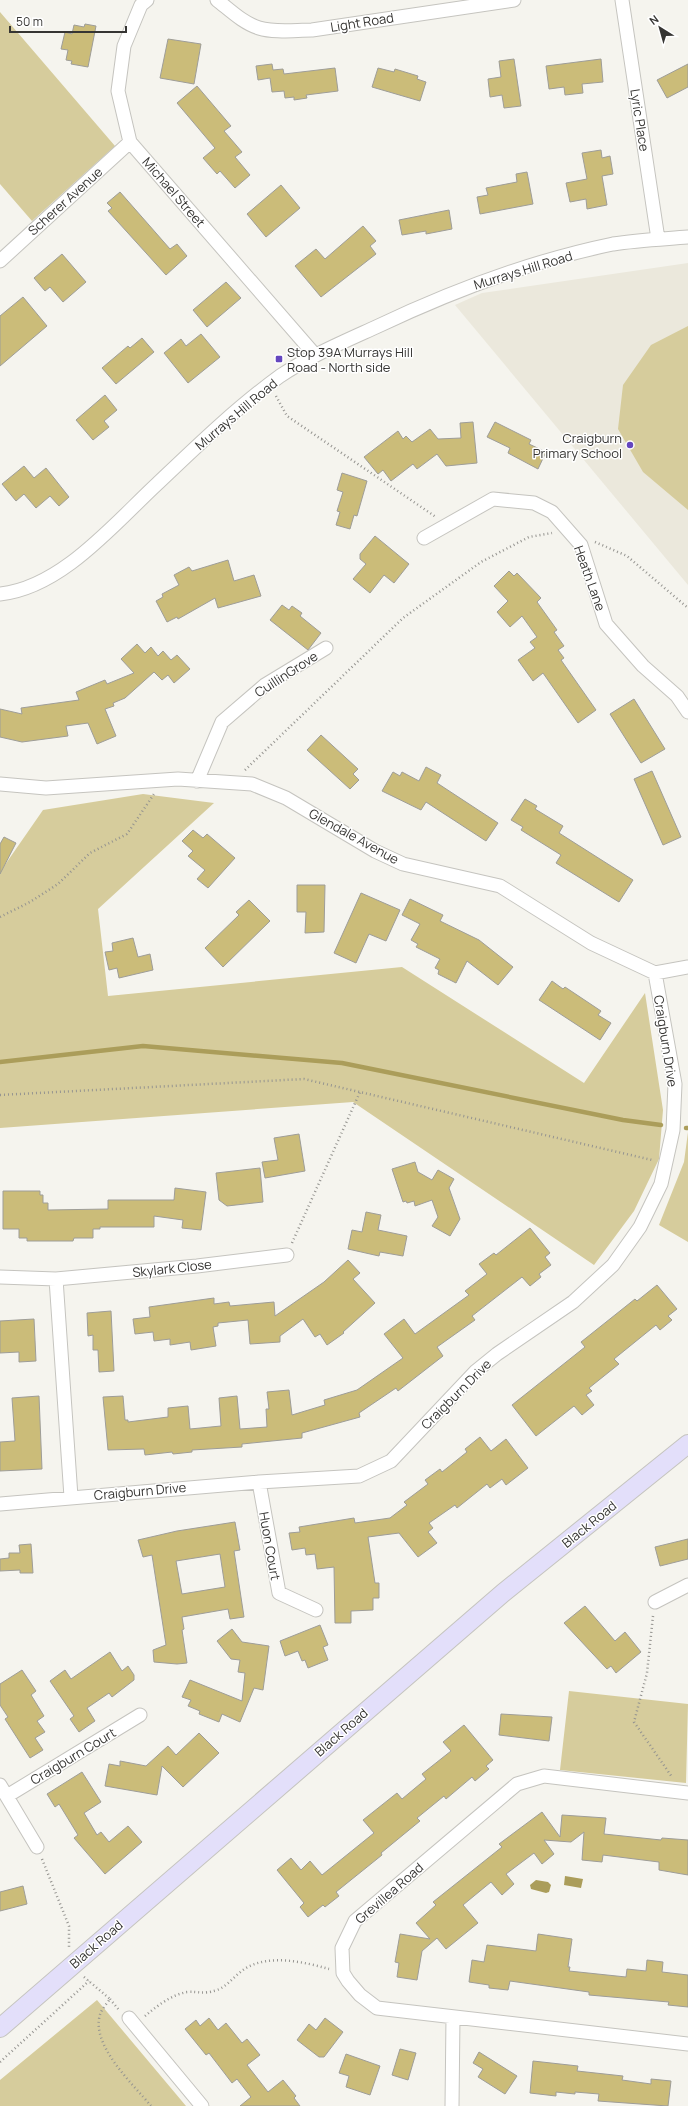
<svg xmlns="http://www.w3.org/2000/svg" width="688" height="2106" font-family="Manrope,sans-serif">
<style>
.built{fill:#ebe8dc}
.green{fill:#d6cc9c}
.water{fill:#ab9d5a}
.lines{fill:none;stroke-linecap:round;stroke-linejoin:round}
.stream{stroke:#ab9d5a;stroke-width:4.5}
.building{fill:#cbbc79;stroke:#9e9d98;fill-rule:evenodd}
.street-casing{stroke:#c5c4bf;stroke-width:15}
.secondary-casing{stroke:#c5c4bf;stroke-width:20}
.path{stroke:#959490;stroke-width:2.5;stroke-dasharray:1 3;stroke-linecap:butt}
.street{stroke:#fff;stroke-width:13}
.secondary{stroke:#e3dffa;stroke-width:18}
.poi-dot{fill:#6446bf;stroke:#fff;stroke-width:1.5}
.labels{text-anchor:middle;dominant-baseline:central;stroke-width:3;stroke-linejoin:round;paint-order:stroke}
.street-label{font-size:13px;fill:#363533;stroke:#fff}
.poi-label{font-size:13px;fill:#363533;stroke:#fff;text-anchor:start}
</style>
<rect width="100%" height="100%" fill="#f5f4ee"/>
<!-- built -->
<path class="built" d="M688,263V585L455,305L482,293Z"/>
<!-- green -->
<path class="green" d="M0,12L115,146L32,221L0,184Z
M688,326V510L643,472L618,429L623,385L651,345Z
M143,794L214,803L98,909L108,996L402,967L584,1083L645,993L663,1110L659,1159L634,1211L594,1265L353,1102L0,1128V872L43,810Z
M688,1132V1242L659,1225L684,1162Z
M569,1691L688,1704L686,1783L560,1770Z
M97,2000L186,2106H0V2080Z"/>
<!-- water -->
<path class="water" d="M565,1876L583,1879L581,1888L564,1885Z
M536,1880L548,1882L551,1885L549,1892L546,1893L531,1889L530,1885Z"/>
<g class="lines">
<!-- stream -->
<path class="stream" d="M0,1062L143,1046L342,1063L623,1120L661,1125
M686,1128H688"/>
</g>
<!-- building -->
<path class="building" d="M85,24L96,26L88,67L71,64L72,61L66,60L68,50L61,49L65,32L72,34L74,25L84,27Z
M168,39L201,44L194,84L160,78Z
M514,59L521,106L504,108L502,95L490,97L488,79L501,77L499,61Z
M601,59L603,82L582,84L583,93L565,95L564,87L549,89L546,66Z
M272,64L273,70L283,69L284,74L335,68L338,91L306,95L307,98L294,100V97L285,98L284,91L272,92L270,78L258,80L256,66Z
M688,64V87L667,98L657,80Z
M378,68L394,72L395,69L418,76L417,79L426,82L420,101L372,87Z
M197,86L231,126L224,131L242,152L235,157L250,175L235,188L220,171L217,174L203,158L215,148L177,103Z
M601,150L602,158L610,156L613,174L602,176L607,205L587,209L586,199L570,202L566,183L587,179L582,153Z
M527,172L533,204L480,214L477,197L488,195L486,188L517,182L516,174Z
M281,185L300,208L266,237L247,214Z
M120,192L170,249L177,244L187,256L166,275L108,211L112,208L107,203Z
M449,210L452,229L426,234V231L402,235L399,220Z
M363,226L376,241L370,246L376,254L321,297L295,266L316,249L325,259Z
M62,254L86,282L63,302L50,287L45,291L34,278Z
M226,282L241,298L207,327L193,310Z
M23,297L47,326L0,366V316Z
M201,334L220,357L188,383L164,353L181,339L186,346Z
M142,338L154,352L116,384L102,368L128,346L130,348Z
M105,395L117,410L104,421L109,427L93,440L76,420Z
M473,422L477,463L446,466L437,454L417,469L413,464L391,481L383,470L378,474L364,457L398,431L403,439L406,436L412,442L430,429L438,439L461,438L460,423Z
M495,422L531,440L529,444L546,452L538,469L508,453L510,448L487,437Z
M24,466L34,478L46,468L69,497L59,506L50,496L36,508L24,494L16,501L2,484Z
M342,473L367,481L357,516L354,515L350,529L336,525L340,512L337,511L343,492L337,490Z
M375,536L409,564L394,583L384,575L370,593L353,579L366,564L360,559V554Z
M228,560L234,581L254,575L261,596L218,608L215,598L178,619L177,617L167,622L156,601L163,597L162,594L179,585L174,575L189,567L192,571Z
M509,571L514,576L517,573L541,598L537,602L557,630L554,632L564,646L558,650L564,658L561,660L596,710L578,723L543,673L533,681L518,660L535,648L530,642L537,637L522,616L510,627L497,612L508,601L494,586Z
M282,605L289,610L292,606L302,613L300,616L321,633L308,650L270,620Z
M137,644L145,653L151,647L158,656L163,651L171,660L177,655L190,669L174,683L168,675L162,680L154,672L125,698L113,703L114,706L105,709L116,736L97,744L88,723L66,726L68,736L22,742L0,737V709L22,714L21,708L79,700L76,692L105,680L107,684L134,673L121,659Z
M634,699L665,749L641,763L610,714Z
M321,735L358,769L353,774L359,780L350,789L307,750Z
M426,767L441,775L437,783L498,823L486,841L426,802L421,810L382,791L393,772L400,776L402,772L419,781Z
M652,771L681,837L663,845L634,779Z
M525,799L537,806L535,809L563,826L559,833L633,880L619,902L556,863L561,855L521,830L523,827L511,820Z
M193,830L203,838L207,834L235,858L208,888L197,879L205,870L188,856L193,851L182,841Z
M4,837L16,843L0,874V844Z
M297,885H325L324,932L305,933L306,912H297Z
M361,893L400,910L386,941L369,934L356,963L334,953Z
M410,899L443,915L440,921L479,940L513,967L498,985L467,961L456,983L438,974L439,970L435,968L440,959L416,947L418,944L411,940L420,924L402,915Z
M249,900L270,921L223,967L205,948L239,915L236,912Z
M133,938L138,957L150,954L153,970L119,978L117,968L109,970L105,952L113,951L112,943Z
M552,981L563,989L565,987L601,1011L598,1015L611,1023L600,1040L539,1000Z
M299,1134L305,1171L265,1178L262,1162L278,1160L274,1138Z
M415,1162L418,1172L432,1180L438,1170L454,1179L449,1188L460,1219L450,1236L432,1226L438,1217L432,1200L415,1206L414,1201L407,1203L406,1201L403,1202L392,1169Z
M260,1168L263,1202L227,1206L219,1200L216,1173Z
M175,1188L206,1192L201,1230L182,1228L183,1220L154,1216V1227H100V1229H93V1238H74L73,1241H27V1238H19V1229H3V1191H40V1195H43V1203H48V1210L108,1209V1200H174Z
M366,1212L381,1215L378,1230L407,1236L403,1256L380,1252L379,1256L348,1249L352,1230L362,1232Z
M530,1228L550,1253L545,1257L551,1265L539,1274L541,1277L530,1286L522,1277L472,1316L475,1320L437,1347L443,1356L398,1391L396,1388L359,1413L360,1417L302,1433V1438L242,1444V1447L192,1450V1452L173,1454L172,1452L145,1455L144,1449L108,1450L103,1397L123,1396L125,1420H128V1422L168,1417V1408L188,1406L190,1429L221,1426L219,1398L237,1396L240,1429L267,1427L266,1409H269L267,1392L289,1390L292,1415L325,1405L324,1400L357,1390L403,1358L384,1334L404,1319L415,1334L469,1295L465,1291L487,1274L479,1264L494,1253L496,1255Z
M348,1260L360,1273L353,1279L375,1303L343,1332L344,1333L327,1345L320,1334L315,1337L303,1319L280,1336V1342L250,1344L248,1320L218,1323V1326L213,1327L216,1346L191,1350L190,1342L170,1345V1339L154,1341L153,1332L135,1334L133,1319L150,1317L149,1307L185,1302L214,1298V1304L229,1302L230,1306L274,1302L275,1316L324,1282Z
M657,1285L677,1309L668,1316L672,1320L660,1330L656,1325L614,1359L619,1364L589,1388L592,1391L586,1395L594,1405L582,1415L574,1406L536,1436L512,1405L585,1347L581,1342L635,1299L637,1301Z
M111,1311L114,1371L99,1372L98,1350H93V1335L88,1336L87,1313Z
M34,1319L36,1361L19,1362V1352L0,1353V1321Z
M39,1396L42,1469L0,1471V1442L15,1441L12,1398Z
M480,1437L491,1451L506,1439L528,1468L506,1485L502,1479L490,1488L487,1484L457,1508L455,1505L429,1523L433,1528L428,1532L437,1543L418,1557L399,1533L368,1537L375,1583H379V1598H373V1610L351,1611V1623H335L334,1567L317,1569L315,1554L306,1555L305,1548L292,1550L289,1533L300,1532L299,1527L354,1518L355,1523L390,1518L407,1505L404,1502L428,1484L425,1480L440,1469L442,1472L467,1452L465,1449Z
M235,1522L240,1550L234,1551L244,1617L230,1619L228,1609L182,1617L184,1629L182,1630L187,1663L177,1664L154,1662L153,1650L166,1645L152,1555L143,1557L138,1540L177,1531ZM220,1554L225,1587L182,1594L176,1561Z
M688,1539V1559L660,1566L655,1547Z
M31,1544L33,1573H20V1570L0,1571V1559L9,1558V1553H20L19,1545Z
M585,1606L615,1641L625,1632L641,1652L616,1673L611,1666L607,1669L564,1623Z
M320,1625L328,1645L323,1647L328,1660L308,1668L305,1660L302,1661L298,1651L285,1656L280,1641Z
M232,1629L242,1642L269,1646L263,1690L254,1688L240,1722L222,1714L219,1722L199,1714L200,1711L188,1706L191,1700L182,1697L190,1680L242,1701L245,1673L238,1672L240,1660L231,1659L217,1641Z
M110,1652L122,1671L128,1666L134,1675V1680L112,1697L109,1693L87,1708L95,1721L79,1732L70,1719L74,1716L50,1681L65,1670L71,1679Z
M22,1670L36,1691L31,1695L44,1716L37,1721L45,1732L35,1738L43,1750L30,1758L5,1719L8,1717L0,1705V1684Z
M501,1714L552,1717L549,1741L499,1735Z
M464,1725L493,1760L486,1766L489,1769L475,1781L472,1777L446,1799L444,1796L417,1818L420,1821L381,1853L382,1855L336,1892L339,1896L325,1907L323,1905L308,1917L300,1907L304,1903L277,1870L291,1858L301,1870L310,1861L322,1875L374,1833L363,1820L397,1793L402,1799L426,1779L422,1774L451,1751L443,1742Z
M199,1733L219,1753L183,1787L162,1766L157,1795L105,1786L109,1764L120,1766V1761L146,1766L168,1746L176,1755Z
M82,1772L101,1802L84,1813L97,1835L101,1832L109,1842L128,1826L142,1842L105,1874L74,1838L78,1835L59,1804L55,1807L47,1794Z
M542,1812L560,1837L562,1815L606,1818L604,1834L661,1840L662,1838L688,1840V1875L659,1870V1862L603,1855L602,1862L582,1860L584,1832L571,1842L544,1840L554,1854L542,1864L534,1853L506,1874L514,1884L502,1895L491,1882L463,1905L478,1923L446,1949L437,1938L422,1951L417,1980L397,1977L399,1963L395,1962L400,1934L430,1939L416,1923L436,1905L433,1902L502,1847L499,1844Z
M23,1886L27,1904L0,1911V1892Z
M538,1934L572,1939L568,1967H570L569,1971L626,1977L627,1969L646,1971L647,1960L663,1962L662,1972L688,1975V2007L668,2005L669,2002L589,1995V1992L510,1981L508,1990L489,1988V1985L469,1982L472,1960L484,1962L487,1945L536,1951Z
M209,2018L218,2030L226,2023L242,2043L247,2039L260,2055L247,2065L268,2092L283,2080L296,2096L294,2098L300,2106H240L251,2097L237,2079L232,2083L209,2053L206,2055L185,2029L196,2020L200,2026Z
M325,2018L343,2032L324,2057H319L297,2040L309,2024L316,2030Z
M400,2049L416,2053L408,2080L392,2075Z
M479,2052L517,2076L505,2094L478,2077L483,2069L473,2063Z
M346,2054L380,2066L370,2095L346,2087L349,2076L339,2073Z
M533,2061L578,2066L577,2071L623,2076L622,2080L651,2084V2079L671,2081L668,2106L598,2101L599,2094L575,2092V2094L556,2092V2096L530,2093Z"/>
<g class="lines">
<!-- street casing -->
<g class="street-casing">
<path id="street" d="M147,0L141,5L124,46L118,91L130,142L315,355
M217,0C230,10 243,23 259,28C275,33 295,30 312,30L514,0
M622,0L658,239
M0,261L130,142
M424,538L493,499L534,503L552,512L581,545L606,624L643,666L677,696L688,712
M0,594C61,588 114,524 157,484C197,446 236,408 280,376C310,356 343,342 376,327C452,291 530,261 613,244C637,240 663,239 688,237
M197,781L222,722L265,685L326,648
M0,784L46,788L178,779L252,784L286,798L375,851L403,864L500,886L591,943L655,973L688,967
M0,1277L56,1279L197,1266L287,1255
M56,1279L71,1497
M259,1482L279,1593L316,1610
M0,1504L259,1482L359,1476L391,1461L476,1371L497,1354L573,1302L613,1265L640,1227L661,1184L673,1130L675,1084L655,973
M655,1602L688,1585
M0,1785L37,1847
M688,1793L544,1776L517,1784L355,1921L342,1948L343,1973L348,1981L360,1995L377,2008L688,2044
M7,1796L140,1715
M129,2018L202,2106
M452,2106L453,2017"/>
</g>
<!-- secondary casing -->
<g class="secondary-casing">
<path id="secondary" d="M0,2028L503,1593L688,1444"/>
</g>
<!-- path -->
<path class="path" d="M276,396L287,416L436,517
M595,542L627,556L688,608
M245,770L403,618L481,562L529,537L552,533
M0,917L30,902L58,884L90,853L127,834L154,794
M0,1095L304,1079L652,1160
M292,1243L360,1092
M653,1616L647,1673L634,1722L672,1777
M42,1859L69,1926V1947
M84,1977L110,1999C107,2003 103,2008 101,2012C88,2043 133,2084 151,2106
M110,1999L119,2010
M145,2016C157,2006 171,1995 187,1992C199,1991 202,1995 217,1990C228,1986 236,1974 246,1968C270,1954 304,1962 329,1969
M0,2062L89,1981"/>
<!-- street -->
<use href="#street" class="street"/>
<!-- secondary -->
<use href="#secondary" class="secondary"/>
</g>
<!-- markers -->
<g class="poi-dot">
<rect x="275" y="355" width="8" height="8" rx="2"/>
<circle cx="630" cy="445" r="4"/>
</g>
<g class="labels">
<!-- street labels -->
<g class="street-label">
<text transform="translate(362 22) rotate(-9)">Light Road</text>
<text transform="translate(640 120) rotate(81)">Lyric Place</text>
<text transform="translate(174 192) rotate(49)">Michael Street</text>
<text transform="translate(65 201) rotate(-42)">Scherer Avenue</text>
<text transform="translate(523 270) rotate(-17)">Murrays Hill Road</text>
<text transform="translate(236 414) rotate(-40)">Murrays Hill Road</text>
<text transform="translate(590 578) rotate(70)">Heath Lane</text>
<text transform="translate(286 674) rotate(-33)">CuillinGrove</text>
<text transform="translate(354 836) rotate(29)">Glendale Avenue</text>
<text transform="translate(666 1041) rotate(81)">Craigburn Drive</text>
<text transform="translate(172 1268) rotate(-6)">Skylark Close</text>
<text transform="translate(456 1394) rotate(-45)">Craigburn Drive</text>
<text transform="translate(140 1491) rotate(-5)">Craigburn Drive</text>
<text transform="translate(589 1524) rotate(-39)">Black Road</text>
<text transform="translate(270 1546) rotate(80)">Huon Court</text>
<text transform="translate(341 1732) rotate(-41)">Black Road</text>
<text transform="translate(73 1756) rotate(-31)">Craigburn Court</text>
<text transform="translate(389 1893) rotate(-41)">Grevillea Road</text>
<text transform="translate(96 1944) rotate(-41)">Black Road</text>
</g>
<!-- poi labels -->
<g class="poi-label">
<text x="287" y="352">Stop 39A Murrays Hill<tspan x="287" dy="15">Road - North side</tspan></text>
<text x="622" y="438" text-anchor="end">Craigburn<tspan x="622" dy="15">Primary School</tspan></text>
</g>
</g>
<!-- north arrow -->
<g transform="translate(660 28) rotate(323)" stroke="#ffffff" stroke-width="3" paint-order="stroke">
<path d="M0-3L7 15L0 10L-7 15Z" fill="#363533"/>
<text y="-6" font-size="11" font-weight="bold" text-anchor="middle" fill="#363533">N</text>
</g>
<!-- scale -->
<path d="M10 26v6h116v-6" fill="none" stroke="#363533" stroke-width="2"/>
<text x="16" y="26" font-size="12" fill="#363533" stroke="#ffffff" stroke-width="3" paint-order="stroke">50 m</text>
</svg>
